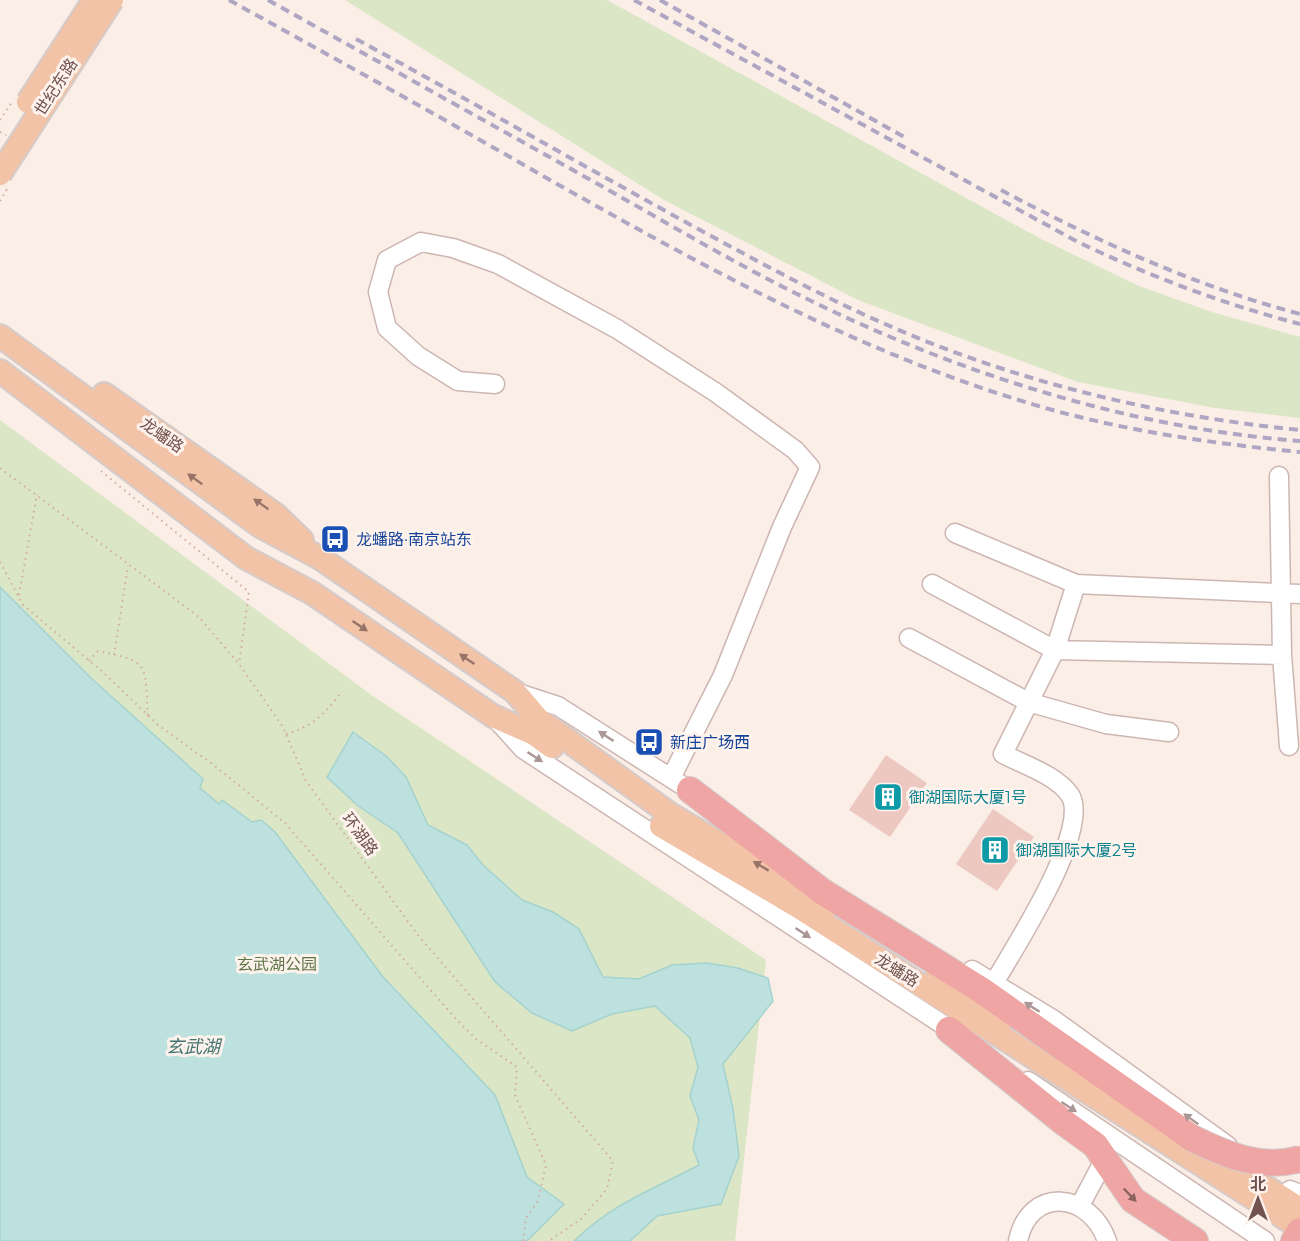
<svg xmlns="http://www.w3.org/2000/svg" width="1300" height="1241" font-family="Montserrat,'Noto Sans SC',sans-serif">
<style>
.green{fill:#dbe6c6}
.water{fill:#bde1de;stroke:#a4d2ce;stroke-width:1.5}
.building{fill:#ecc8c1}
.lines{fill:none;stroke-linecap:round;stroke-linejoin:round}
.minor-casing{stroke:#cdb6b1;stroke-width:21}
.major-casing{stroke:#d4cbca;stroke-width:26}
.highway-casing{stroke:#d4cbca;stroke-width:28}
.path{stroke:#d1aba4;stroke-width:2;stroke-dasharray:1.5 4.5;stroke-linecap:butt}
.minor{stroke:#fff;stroke-width:18}
.major{stroke:#f2c3a6;stroke-width:22}
.highway{stroke:#eea5a4;stroke-width:26}
.rail{stroke:#aea6c2;stroke-width:4;stroke-dasharray:9 6;stroke-linecap:butt}
.major-bridge-casing{stroke:#d4cbca;stroke-width:26;stroke-linecap:butt}
.highway-bridge-casing{stroke:#d4cbca;stroke-width:28;stroke-linecap:butt}
.major-bridge{stroke:#f2c3a6;stroke-width:22}
.highway-bridge{stroke:#eea5a4;stroke-width:26}
.oneway{fill:#987468}
.oneway2{fill:#aa9795}
.oneway3{fill:#8a635f}
.labels{text-anchor:middle;dominant-baseline:central;stroke-width:6;stroke-linejoin:round;paint-order:stroke}
.street-label{font-size:16px;fill:#71524e;stroke:#fdf2ec}
.transit-label{font-size:16px;fill:#164399;stroke:#fdf2ec;text-anchor:start}
.culture-label{font-size:16px;fill:#0d838f;stroke:#fdf2ec;text-anchor:start}
.park-label{font-size:16px;fill:#607547;stroke:#fdf2ec}
.water-label{font-size:18px;font-style:italic;fill:#437570;stroke:#fdf2ec}
</style>
<rect width="100%" height="100%" fill="#faeee7"/>
<!-- green -->
<path class="green" d="M345,0H607L1039,238L1139,286L1212,312L1300,337V418L1215,408L1078,382L858,300L664,200Z
M0,420L370,694L766,960L735,1241H0Z"/>
<!-- water -->
<path class="water" d="M0,587L92,679L203,779L200,788L219,804L222,800L252,822L261,820L275,832L383,977L495,1095L527,1177L564,1204L527,1241H0Z
M353,732L386,756L406,777L428,825L467,845L483,865L522,900L553,912L579,929L603,977L639,979L672,965L707,963L738,968L768,978L773,1001L723,1064L733,1109L739,1156L721,1204L657,1216L630,1241H574C613,1203 652,1190 699,1165L693,1148L699,1120L690,1096L698,1067L690,1038L655,1006L612,1014L572,1031L532,1013L495,982L398,833L357,805L327,777Z"/>
<!-- building -->
<path class="building" d="M886,755L927,783L890,837L849,810Z
M993,809L1034,837L997,891L956,864Z"/>
<g class="lines">
<!-- minor casing -->
<g class="minor-casing">
<path id="minor" d="M495,384L458,381L418,356L387,328L378,292L387,260L421,242L453,248L498,264L617,329L715,392L795,450L810,467L782,527L723,675L671,778
M1279,476L1282,655L1289,746
M955,533L1076,584L1300,594
M932,584L1055,650L1282,655
M909,638L1028,702L1106,724L1169,732
M515,692L558,706L680,784
M496,719L523,749L960,1036
M972,970L1054,1020L1228,1146
M994,983C1013,950 1092,829 1070,795C1056,775 1024,765 1003,754L1055,650L1076,584
M1028,1081L1265,1241
M1290,1190L1300,1194
M1084,1198L1101,1166
M1018,1241C1029,1186 1090,1191 1107,1241"/>
</g>
<!-- major casing -->
<g class="major-casing">
<path id="major" d="M0,336L260,526L320,558L515,692L538,719L670,814L826,907
M0,371L246,558L312,593L493,716L534,734L552,747
M104,394L276,515L302,540
M661,826L800,908L1291,1222
M937,977L1003,1019
M1218,1156L1300,1209"/>
</g>
<!-- highway casing -->
<g class="highway-casing">
<path id="highway" d="M690,790L823,892L981,990L1192,1138
M949,1030L1066,1124L1095,1145L1133,1200L1195,1241
M1294,1241L1300,1231"/>
</g>
<!-- path -->
<path class="path" d="M0,120L12,102
M0,132L6,135
M0,201L7,189
M0,468L199,617L239,664L283,727L306,781L417,934L613,1161L607,1189L581,1219L549,1241
M101,471L249,592L239,664
M0,562L23,605L104,673L158,725L215,766L285,823L455,1018L476,1039L517,1067L515,1095L546,1165L538,1201L526,1218L523,1241
M19,595L37,494
M114,655L128,566
M89,661L98,651C152,662 144,664 148,716
M286,734C311,727 324,715 340,694"/>
<!-- minor -->
<use href="#minor" class="minor"/>
<!-- major -->
<use href="#major" class="major"/>
<!-- highway -->
<use href="#highway" class="highway"/>
<!-- rail -->
<path class="rail" d="M229,0C334,58 439,116 543,176C697,263 852,349 1022,401C1111,429 1207,443 1300,452
M268,0C377,61 487,122 596,183C662,220 727,259 795,293C951,371 1126,428 1300,441
M634,0L1078,242C1149,276 1223,304 1300,324
M660,0L906,138
M356,39C471,101 585,167 700,230C761,263 821,296 885,324C1016,382 1158,416 1300,430
M1001,190C1097,241 1195,286 1300,314"/>
<!-- major-bridge casing -->
<g class="major-bridge-casing">
<path id="major-bridge" d="M28,102L94,0
M0,174L112,0"/>
</g>
<!-- highway-bridge casing -->
<g class="highway-bridge-casing">
<path id="highway-bridge" d="M1192,1138C1226,1155 1262,1170 1300,1159"/>
</g>
<!-- major-bridge -->
<use href="#major-bridge" class="major-bridge"/>
<!-- highway-bridge -->
<use href="#highway-bridge" class="highway-bridge"/>
</g>
<!-- one-way arrows -->
<defs><path id="oneway-solid" d="M-6-.8H1V-3.2L6.5 0L1 3.2V.8H-6Z" transform="scale(1.5)"/></defs>
<g class="oneway">
<use href="#oneway-solid" transform="translate(195 479) rotate(-144)"/>
<use href="#oneway-solid" transform="translate(261 504) rotate(-145)"/>
<use href="#oneway-solid" transform="translate(360 626) rotate(34)"/>
<use href="#oneway-solid" transform="translate(467 659) rotate(-146)"/>
<use href="#oneway-solid" transform="translate(761 866) rotate(-149)"/>
</g>
<g class="oneway2">
<use href="#oneway-solid" transform="translate(606 736) rotate(-147)"/>
<use href="#oneway-solid" transform="translate(535 757) rotate(33)"/>
<use href="#oneway-solid" transform="translate(803 933) rotate(33)"/>
<use href="#oneway-solid" transform="translate(1032 1007) rotate(-148)"/>
<use href="#oneway-solid" transform="translate(1069 1107) rotate(33)"/>
<use href="#oneway-solid" transform="translate(1191 1119) rotate(-144)"/>
</g>
<use class="oneway3" href="#oneway-solid" transform="translate(1130 1195) rotate(46)"/>
<!-- icons -->
<defs>
<g id="bus-square" transform="scale(1.5)"><rect x="-9" y="-9" width="18" height="18" rx="4" fill="#1a4fb4" stroke="#fdf2ec"/><path d="M-5-6H5V4H4V6H2V4H-2V6H-4V4H-5ZM-3.5-4V0h7V-4ZM-3.5 1.2v1.5H-2V1.2ZM2 1.2v1.5H3.5V1.2Z" fill="#fff"/></g>
<g id="building-square" transform="scale(1.5)"><rect x="-9" y="-9" width="18" height="18" rx="4" fill="#0f9aa8" stroke="#fdf2ec"/><path d="M-4-6H4V6H1V3H-1V6H-4ZM-2.5-4.3h1.7v1.8h-1.7ZM.8-4.3h1.7v1.8H.8ZM-2.5-1h1.7V.8h-1.7ZM.8-1h1.7V.8H.8Z" fill="#fff"/></g>
</defs>
<g fill-rule="evenodd">
<use href="#bus-square" x="335" y="539"/>
<use href="#bus-square" x="649" y="742"/>
<use href="#building-square" x="888" y="797"/>
<use href="#building-square" x="995" y="850"/>
</g>
<g class="labels">
<!-- street labels -->
<g class="street-label">
<text transform="translate(56 87) rotate(-57)">世纪东路</text>
<text transform="translate(162 435) rotate(35)">龙蟠路</text>
<text transform="translate(360 834) rotate(54)">环湖路</text>
<text transform="translate(897 970) rotate(32)">龙蟠路</text>
</g>
<!-- transit labels -->
<g class="transit-label">
<text x="356" y="539">龙蟠路·南京站东</text>
<text x="670" y="742">新庄广场西</text>
</g>
<!-- culture labels -->
<g class="culture-label">
<text x="909" y="797">御湖国际大厦1号</text>
<text x="1016" y="850">御湖国际大厦2号</text>
</g>
<!-- park labels -->
<g class="park-label">
<text x="277" y="964">玄武湖公园</text>
</g>
<!-- water labels -->
<g class="water-label">
<text x="193" y="1047">玄武湖</text>
</g>
</g>
<!-- north arrow -->
<g transform="translate(1258 1199)" stroke="#fdf2ec" stroke-width="4.5" paint-order="stroke">
<path d="M0-4.5L10 22L0 15L-10 22Z" fill="#71524e"/>
<text y="-9" font-size="16" font-weight="bold" text-anchor="middle" fill="#71524e">北</text>
</g>
</svg>
